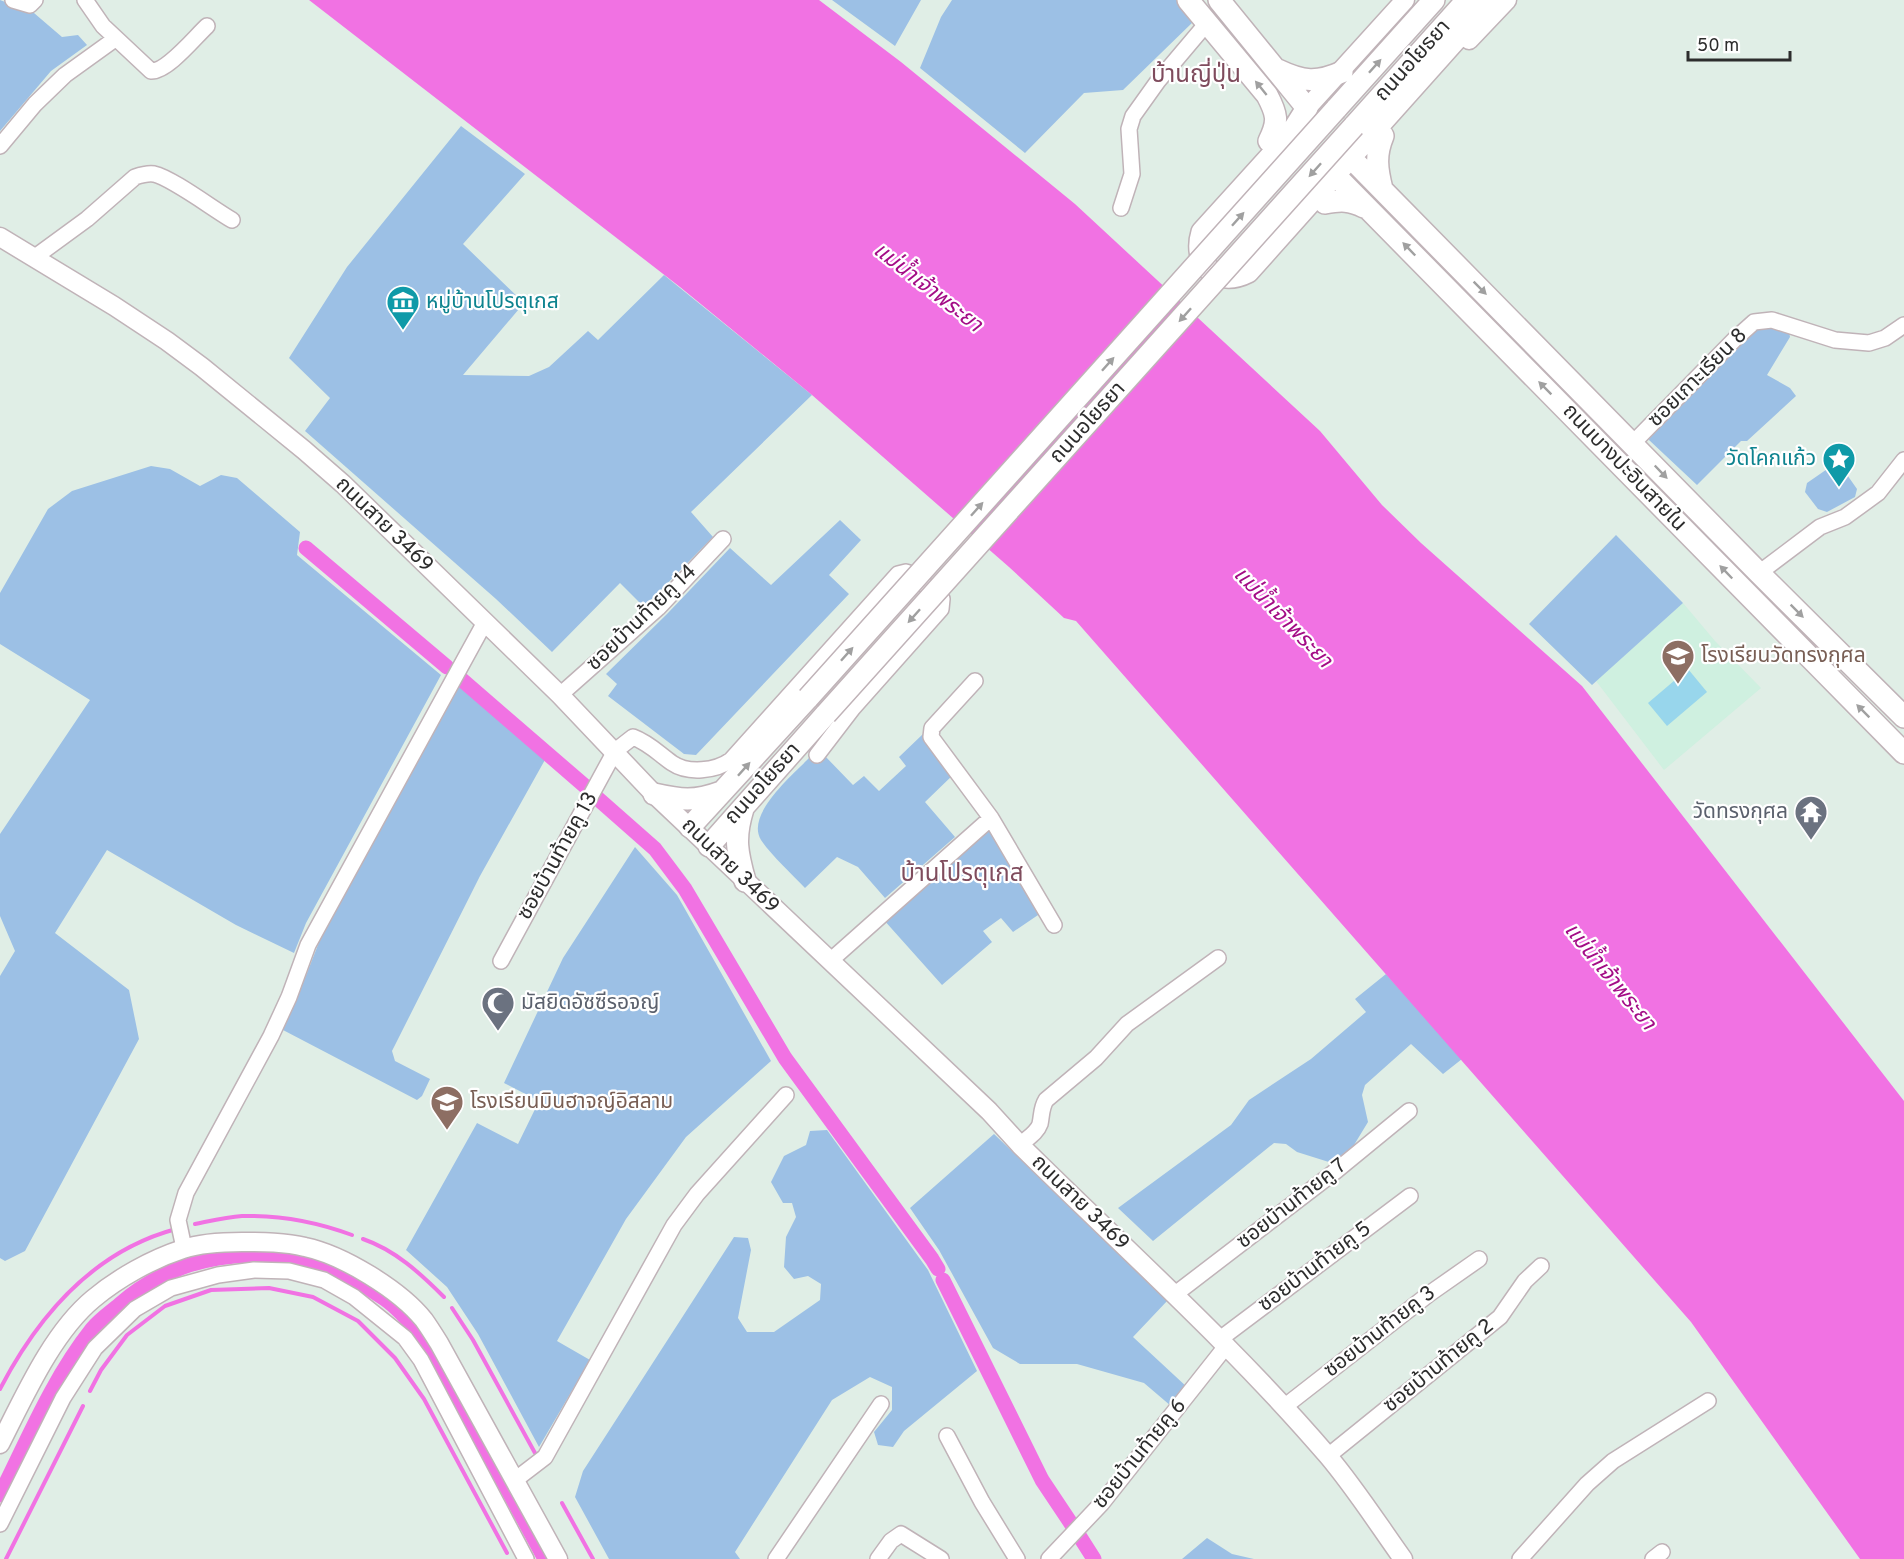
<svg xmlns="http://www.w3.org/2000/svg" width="1904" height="1559" font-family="Overpass,'Noto Sans Thai',sans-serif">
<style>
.education{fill:#cff0e0}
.green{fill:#9cc0e5}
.pitch{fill:#98d6ec}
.water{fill:#f172e3}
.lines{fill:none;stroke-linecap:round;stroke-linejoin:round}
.stream{stroke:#f172e3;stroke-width:4}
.canal{stroke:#f172e3;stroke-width:15}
.minor-casing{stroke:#c0b3b8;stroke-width:18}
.tertiary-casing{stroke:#c0b3b8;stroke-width:21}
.secondary-casing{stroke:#c0b3b8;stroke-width:24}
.minor{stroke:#fff;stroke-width:15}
.tertiary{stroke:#fff;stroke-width:18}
.secondary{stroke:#fff;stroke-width:21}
.secondary-bridge-casing{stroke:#c0b3b8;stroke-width:24;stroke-linecap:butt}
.secondary-bridge{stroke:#fff;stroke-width:21}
.oneway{fill:#a0a0a0}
.labels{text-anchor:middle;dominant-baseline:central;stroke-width:4.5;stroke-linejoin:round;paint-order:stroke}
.street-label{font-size:21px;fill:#2d2d2d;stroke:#fff}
.culture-label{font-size:21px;fill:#0d838f;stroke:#fff;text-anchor:start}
.education-label{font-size:21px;fill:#785e54;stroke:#fff;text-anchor:start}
.worship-label{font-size:21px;fill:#5b616d;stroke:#fff;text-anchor:end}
.water-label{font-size:22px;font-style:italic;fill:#a30c86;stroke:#fff}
.quarter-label{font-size:24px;fill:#7f4c5d;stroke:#fff}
</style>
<rect width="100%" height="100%" fill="#e0eee6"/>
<!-- education -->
<path class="education" d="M1683,603L1715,641L1761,688L1664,770L1596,681Z"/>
<!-- green -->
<path class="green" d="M0,0L34,13L62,37L78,35L87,45L51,71L0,131Z
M832,0H921L895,46Z
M952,0H1176L1194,21L1123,90L1084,93L1025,153L920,68L941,17Z
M461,126L525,174L463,244L524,303L463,375L529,376L549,367L588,331L598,340L664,275L812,395L691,512L713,537L644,607L620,583L552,652L496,599L305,431L330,398L289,358L347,267Z
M1770,324L1789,331L1790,337L1767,375L1790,388L1796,396L1747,441H1741L1697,485L1649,440L1650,433L1744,334Z
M1833,465L1843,469L1857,489L1855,497L1827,512L1818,509L1805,492L1807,483Z
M151,466L170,469L200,486L221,475L237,478L300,532L297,555L441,675L306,923L294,953L236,925L107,850L55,933L129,990L139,1039L25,1251L5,1261L0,1258V976L15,951L0,916V834L90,700L0,644V593L48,509L72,491Z
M840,520L861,540L829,575L849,594L696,755L684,754L608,696L617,684L606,674L667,614L730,548L771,585Z
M1616,535L1683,603L1592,685L1529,624Z
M456,684L546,758L480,876L392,1051L395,1061L430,1079L422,1096L417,1100L283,1030L282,1025L298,996L323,932Z
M923,734L955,773L925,802L955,837L885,898L858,867L837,857L805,888C792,874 771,855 761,840C745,814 794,774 810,757L816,761L823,754L853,785L864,776L879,791L906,766L899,757Z
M988,831L997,835L1041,913L1013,932L1001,918L983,931L992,942L942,985L883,919Z
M635,847L677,895L771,1061L686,1137L626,1219L557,1341L590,1360L539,1447L478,1334L447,1287L406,1250L477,1123L518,1144L539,1101L504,1083L563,958Z
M1386,974L1462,1059L1443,1074L1411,1044L1365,1085L1362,1095L1368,1122L1354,1145L1332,1163L1297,1152L1286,1144L1274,1143L1153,1241L1118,1208L1231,1125L1249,1100L1311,1059L1366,1012L1355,999Z
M827,1130L928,1270L977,1371L904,1431L893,1447L878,1445L874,1432L892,1410V1387L870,1377L832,1400L735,1552L740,1559H609L575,1497L583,1471L734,1237L748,1238L751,1250L738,1318L747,1332H774L820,1300L821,1284L808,1276L794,1279L784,1267L786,1237L796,1217L792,1203H783L771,1182L784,1156L806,1145L810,1131Z
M994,1134L1168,1300L1133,1337L1188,1388L1171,1406L1144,1383L1077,1364H1020L993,1348L939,1250L910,1208Z
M1207,1538L1232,1554L1254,1559H1182Z"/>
<!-- pitch -->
<path class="pitch" d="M1688,669L1707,692L1667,726L1648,703Z"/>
<!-- water -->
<path class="water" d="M309,0H819L901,62L1075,204L1320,431L1382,505L1421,543L1582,686L1904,1101V1559H1860L1691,1322L1076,621L1064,618L1009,567L812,395L680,287Z"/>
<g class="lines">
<!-- stream -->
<path class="stream" d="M195,1224C210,1221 226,1217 242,1216C280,1215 317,1222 352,1235
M363,1239C395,1250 420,1273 444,1297
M452,1308L473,1340L535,1453
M0,1389C38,1316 94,1251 176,1229
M90,1391L101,1370L127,1335L165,1306L211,1290L269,1288L313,1297L358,1321L395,1358L424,1399L507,1553
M562,1503L593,1559
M6,1559L83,1406"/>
<!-- canal -->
<path class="canal" d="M306,548L447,667
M461,679L586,787
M596,797L655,849L685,889L785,1058L932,1259L938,1269
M943,1280L1042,1480L1072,1525
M0,1495C28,1439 53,1378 92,1329C100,1319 111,1312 120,1304C196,1238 303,1242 385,1299C402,1311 415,1328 429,1344L545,1559
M1080,1537L1094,1559"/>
<!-- minor casing -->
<g class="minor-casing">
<path id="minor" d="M13,0L30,5L35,0
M85,0L103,26L151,71C167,72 195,37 207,26
M0,146L35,104L65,75L115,39
M1121,208L1132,174L1129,129L1133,116L1158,81L1207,23
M35,257L87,219L135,177C141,175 147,173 154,174C172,178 213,209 232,220
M1633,443L1735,339L1754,322L1772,320L1835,340L1869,343L1885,338L1904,325
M1759,573L1820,527L1845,517L1878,493L1904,460
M975,681L932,728L931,737L991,818L1054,925
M560,695L658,608L723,539
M501,961L615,751L633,737C649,743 658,753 672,763C688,774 716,771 731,760L898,574L906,572L912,574L942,599L941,609L853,708L817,755
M830,961L991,818
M1020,1145C1026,1139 1037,1133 1040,1124C1042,1115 1041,1108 1046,1100L1096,1058L1127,1024L1218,958
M184,1248L178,1220L186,1193L271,1036L289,997L308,945L485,622
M1174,1295L1337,1170L1409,1111
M1220,1339L1410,1196
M1284,1407L1429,1294L1479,1259
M947,1436L982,1502L1017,1559
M1328,1456L1500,1317L1525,1281L1541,1266
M515,1480L545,1457L674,1225L697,1194L786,1095
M0,1524L63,1398L95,1348L135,1309L171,1288L218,1275L254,1270L289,1271L324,1280L354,1297L405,1338L421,1360L526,1559
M776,1559L881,1404
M878,1559L891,1541L901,1534L941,1559
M1049,1559L1102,1503L1227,1345
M1520,1559L1587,1484L1613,1461L1708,1401
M1653,1559L1662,1552"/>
</g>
<!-- tertiary casing -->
<g class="tertiary-casing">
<path id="tertiary" d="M1469,40L1507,0
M1307,108L1405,0
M0,237L114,306L167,341L202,367L304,450L343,484L560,695L654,794L989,1111L1020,1145C1123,1247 1233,1345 1328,1456C1355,1488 1378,1524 1403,1559
M0,1444C24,1397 52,1333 93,1299C118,1278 152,1259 183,1249C201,1243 223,1242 242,1242C263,1242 285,1242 305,1247C343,1255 400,1290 424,1320C429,1327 434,1335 439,1343L558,1559"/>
</g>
<!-- secondary casing -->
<g class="secondary-casing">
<path id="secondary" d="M1188,0L1267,95C1277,114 1279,121 1269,141
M1219,0L1307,108
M1278,70C1303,82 1317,83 1342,72
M1307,108L1290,135L1202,232C1192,265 1217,288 1248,272L1491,0
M1336,109L1434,0
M1354,126L1467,0
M1350,157L1759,573L1904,717
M1334,174L1904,753
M1382,189C1377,169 1375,155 1383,136
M1325,203C1341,200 1350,200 1364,207
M654,794C681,800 694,802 721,792
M743,809C734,838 737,852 745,881
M690,827L808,698
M709,846L826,714"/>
</g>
<!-- minor -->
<use href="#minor" class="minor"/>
<!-- tertiary -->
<use href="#tertiary" class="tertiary"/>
<!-- secondary -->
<use href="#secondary" class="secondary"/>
<!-- secondary-bridge casing -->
<g class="secondary-bridge-casing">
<path id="secondary-bridge" d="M808,698L1336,109
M826,714L1354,126"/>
</g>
<!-- secondary-bridge -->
<use href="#secondary-bridge" class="secondary-bridge"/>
</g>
<!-- one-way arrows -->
<defs><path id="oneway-solid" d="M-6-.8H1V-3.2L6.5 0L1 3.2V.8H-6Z" transform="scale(1.5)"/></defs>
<g class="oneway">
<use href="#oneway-solid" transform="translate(1375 66) rotate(-48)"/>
<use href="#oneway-solid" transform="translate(1261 88) rotate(-129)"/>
<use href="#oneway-solid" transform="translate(1315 170) rotate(132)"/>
<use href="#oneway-solid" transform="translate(1238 219) rotate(-48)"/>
<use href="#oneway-solid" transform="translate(1409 249) rotate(-134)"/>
<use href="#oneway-solid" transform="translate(1480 288) rotate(45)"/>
<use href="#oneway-solid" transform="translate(1185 315) rotate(132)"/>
<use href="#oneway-solid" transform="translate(1108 364) rotate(-48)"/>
<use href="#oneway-solid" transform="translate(1545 388) rotate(-135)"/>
<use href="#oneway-solid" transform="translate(1661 472) rotate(46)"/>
<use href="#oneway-solid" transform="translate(977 509) rotate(-48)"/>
<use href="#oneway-solid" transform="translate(1726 572) rotate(-134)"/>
<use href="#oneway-solid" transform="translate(1797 611) rotate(45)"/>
<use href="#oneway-solid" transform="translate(914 616) rotate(132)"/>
<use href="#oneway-solid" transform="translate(847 654) rotate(-48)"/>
<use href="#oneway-solid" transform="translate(1863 711) rotate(-135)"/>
<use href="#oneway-solid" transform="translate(744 769) rotate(-48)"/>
</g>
<!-- icons -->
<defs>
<g id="museum-pin" transform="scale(1.725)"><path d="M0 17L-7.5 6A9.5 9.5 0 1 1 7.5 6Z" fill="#0f9aa8" stroke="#fff"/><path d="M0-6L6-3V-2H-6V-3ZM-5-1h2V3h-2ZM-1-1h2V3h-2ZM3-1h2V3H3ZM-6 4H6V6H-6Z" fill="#fff"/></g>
<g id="sight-pin" transform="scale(1.725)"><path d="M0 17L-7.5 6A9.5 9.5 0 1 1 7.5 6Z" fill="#0f9aa8" stroke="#fff"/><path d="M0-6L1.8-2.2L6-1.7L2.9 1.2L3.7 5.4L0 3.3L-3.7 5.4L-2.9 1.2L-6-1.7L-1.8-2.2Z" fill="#fff"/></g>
<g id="school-pin" transform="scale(1.725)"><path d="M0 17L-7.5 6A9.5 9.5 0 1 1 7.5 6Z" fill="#8d6e63" stroke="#fff"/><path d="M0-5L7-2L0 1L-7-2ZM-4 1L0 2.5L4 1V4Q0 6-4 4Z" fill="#fff"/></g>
<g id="temple-pin" transform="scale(1.725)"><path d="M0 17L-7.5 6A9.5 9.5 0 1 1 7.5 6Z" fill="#6b7280" stroke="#fff"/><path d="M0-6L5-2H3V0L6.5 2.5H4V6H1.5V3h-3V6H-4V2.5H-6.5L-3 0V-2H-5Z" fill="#fff"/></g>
<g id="mosque-pin" transform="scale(1.725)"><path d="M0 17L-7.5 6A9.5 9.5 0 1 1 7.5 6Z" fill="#6b7280" stroke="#fff"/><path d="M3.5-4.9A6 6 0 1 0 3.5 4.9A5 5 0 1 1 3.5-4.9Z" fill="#fff"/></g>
</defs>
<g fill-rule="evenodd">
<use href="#museum-pin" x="403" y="302"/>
<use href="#sight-pin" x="1839" y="459"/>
<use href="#school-pin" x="1678" y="656"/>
<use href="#temple-pin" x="1811" y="812"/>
<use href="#mosque-pin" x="498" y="1003"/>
<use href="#school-pin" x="447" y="1102"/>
</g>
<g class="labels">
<!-- street labels -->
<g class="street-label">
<text transform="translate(1413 61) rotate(-48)">ถนนอโยธยา</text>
<text transform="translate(1698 378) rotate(-45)">ซอยเกาะเรียน 8</text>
<text transform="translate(1088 423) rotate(-48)">ถนนอโยธยา</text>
<text transform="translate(1624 468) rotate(46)">ถนนบางปะอินสายใน</text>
<text transform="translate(384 525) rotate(44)">ถนนสาย 3469</text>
<text transform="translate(642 618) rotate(-44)">ซอยบ้านท้ายคู 14</text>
<text transform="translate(763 784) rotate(-48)">ถนนอโยธยา</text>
<text transform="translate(558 856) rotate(-61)">ซอยบ้านท้ายคู 13</text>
<text transform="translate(730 866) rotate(44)">ถนนสาย 3469</text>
<text transform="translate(1080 1203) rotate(44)">ถนนสาย 3469</text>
<text transform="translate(1292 1204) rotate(-38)">ซอยบ้านท้ายคู 7</text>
<text transform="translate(1315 1267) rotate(-37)">ซอยบ้านท้ายคู 5</text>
<text transform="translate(1380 1332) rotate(-38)">ซอยบ้านท้ายคู 3</text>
<text transform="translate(1439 1366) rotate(-39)">ซอยบ้านท้ายคู 2</text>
<text transform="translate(1140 1454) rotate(-51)">ซอยบ้านท้ายคู 6</text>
</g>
<!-- culture labels -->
<g class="culture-label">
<text x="426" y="302">หมู่บ้านโปรตุเกส</text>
<text x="1816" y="459" text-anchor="end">วัดโคกแก้ว</text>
</g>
<!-- education labels -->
<g class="education-label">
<text x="1701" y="656">โรงเรียนวัดทรงกุศล</text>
<text x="470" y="1102">โรงเรียนมินฮาจญ์อิสลาม</text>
</g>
<!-- worship labels -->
<g class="worship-label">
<text x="1788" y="812">วัดทรงกุศล</text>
<text x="521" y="1003" text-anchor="start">มัสยิดอัซซีรอจญ์</text>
</g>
<!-- water labels -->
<g class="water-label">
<text transform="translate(927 288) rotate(38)">แม่น้ำเจ้าพระยา</text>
<text transform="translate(1282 618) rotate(46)">แม่น้ำเจ้าพระยา</text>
<text transform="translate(1609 977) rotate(51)">แม่น้ำเจ้าพระยา</text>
</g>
<!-- quarter labels -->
<g class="quarter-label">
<text x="1196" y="76">บ้านญี่ปุ่น</text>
<text x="962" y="875">บ้านโปรตุเกส</text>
</g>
</g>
<!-- scale -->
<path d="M1688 51v9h102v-9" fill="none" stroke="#2d2d2d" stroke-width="3"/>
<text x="1697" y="51" font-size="18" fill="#2d2d2d" stroke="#ffffff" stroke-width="4.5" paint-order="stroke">50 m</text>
</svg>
